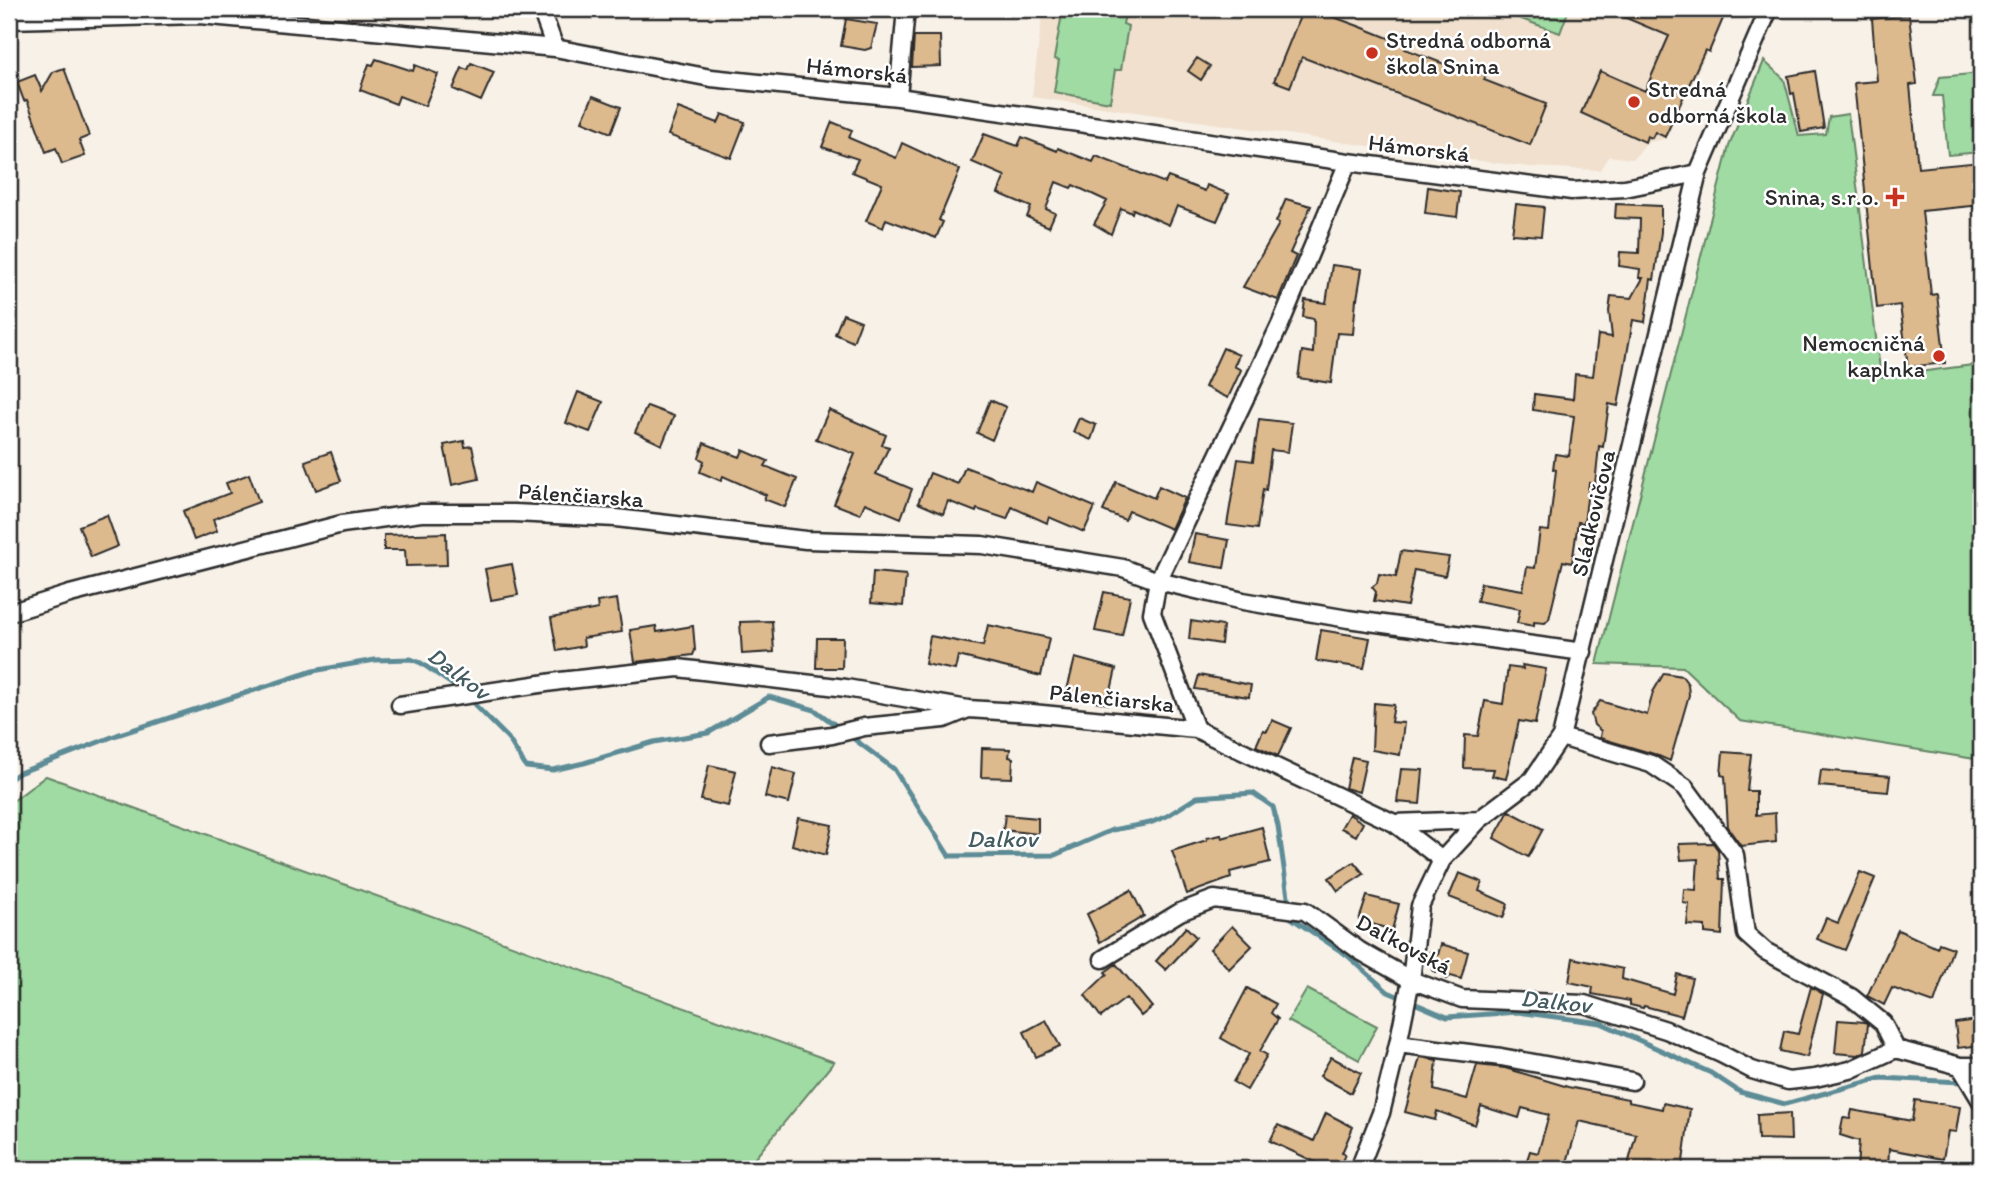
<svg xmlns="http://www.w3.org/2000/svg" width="1990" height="1178" font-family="Itim,sans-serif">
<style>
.built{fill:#f0e0cd}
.green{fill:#9fdba2;stroke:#658366;stroke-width:2}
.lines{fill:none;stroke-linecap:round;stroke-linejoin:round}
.stream{stroke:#5d8c96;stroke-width:5}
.building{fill:#ddb98e;stroke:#2b2b2b;stroke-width:2}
.minor-casing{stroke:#2b2b2b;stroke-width:21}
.minor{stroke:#fff;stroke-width:16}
.poi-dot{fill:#c8321e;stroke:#fff;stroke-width:2.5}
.labels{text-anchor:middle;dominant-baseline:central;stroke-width:5;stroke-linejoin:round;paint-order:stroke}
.poi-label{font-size:23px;fill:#2b2b2b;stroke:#fff;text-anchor:start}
.street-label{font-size:23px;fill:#2b2b2b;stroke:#fff}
.water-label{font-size:24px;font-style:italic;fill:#445b60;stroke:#fff}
</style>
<rect width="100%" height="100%" fill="#f8f1e8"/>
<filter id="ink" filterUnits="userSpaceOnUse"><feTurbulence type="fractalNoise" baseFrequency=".0143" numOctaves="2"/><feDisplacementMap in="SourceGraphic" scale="14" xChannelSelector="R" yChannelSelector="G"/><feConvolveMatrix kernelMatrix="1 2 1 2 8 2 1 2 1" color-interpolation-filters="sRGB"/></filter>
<g filter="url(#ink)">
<!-- built -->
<path class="built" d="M1043,9H1727L1666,139L1648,142L1633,159L1609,156L1600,170L1530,167L1431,155L1032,97Z"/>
<!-- green -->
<path class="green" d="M1069,9H1126L1123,24L1128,26L1121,70H1115L1110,102L1054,92L1059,60L1054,59L1062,14L1067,15Z
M1516,9H1569L1560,33L1513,16Z
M1764,61L1784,79L1799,136L1826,134L1829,117L1848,114L1881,377L1981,364V760L1740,721L1683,667L1597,664L1729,146Z
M1981,73V152L1948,155L1942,96H1933L1940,77Z
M46,776L834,1062L746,1169H9V804Z
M1307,989L1377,1026L1359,1060L1288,1021Z"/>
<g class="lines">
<!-- stream -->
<path class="stream" d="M469,699L508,738L526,767L553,770L584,763L654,742L708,733L769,697L815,710L842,730
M850,736L894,769L949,856L1055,855L1112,830L1150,823L1167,816L1197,797L1253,793L1273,807L1278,826L1291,918L1348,956L1388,992L1447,1017L1518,1012L1601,1023L1711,1073L1740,1092L1785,1104L1881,1078L1981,1083
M9,780L19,773L117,735L313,671L375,660L411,659L421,663L463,692"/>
</g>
<!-- building -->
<path class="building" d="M1303,9H1312L1361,27L1406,45L1405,49L1452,67L1454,62L1486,75L1484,80L1546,104L1530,145L1302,57L1290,87L1274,81Z
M1605,9H1727L1709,52L1705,50L1665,137L1655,132L1652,138L1647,136L1645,142L1581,113L1600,71L1645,91L1669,36Z
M1909,15L1917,84L1910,85L1918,168L1981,162V205L1922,211L1931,295L1937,294L1945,363L1908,367L1900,305L1877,308L1854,83L1877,81L1872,19Z
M846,19L877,24L871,48L865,50L841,46Z
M914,36H940L941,66L912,67Z
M1197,58L1210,66L1201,80L1188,71Z
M376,59L413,71L415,65L438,74L425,106L399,96L396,104L360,90L369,64L373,65Z
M471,63L494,72L481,101L453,89L462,68L468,70Z
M64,68L89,136L79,140L85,156L62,164L56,148L46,152L27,100L24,101L17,82L35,75L42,91L53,72Z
M1815,71L1824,128L1801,132L1794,93L1791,94L1788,76Z
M593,96L621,107L611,133L582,121Z
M678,108L718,123L722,114L745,122L731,158L668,135Z
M832,122L852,130L849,138L896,158L902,143L960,170L939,220L943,222L936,238L886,219L883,228L866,221L882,184L852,172L858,159L822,147Z
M984,134L1018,146L1022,137L1057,151L1058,148L1093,162L1096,156L1165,183L1168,177L1205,191L1207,185L1229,194L1217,221L1177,206L1169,225L1133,209L1132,213L1121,208L1111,234L1094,224L1107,201L1073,185L1071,188L1056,182L1046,209L1055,213L1049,227L1027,217L1031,207L998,193L1005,176L972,162Z
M1428,187L1460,192L1457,217L1425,213Z
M1286,199L1311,206L1290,253L1296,256L1278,300L1243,287L1279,224L1276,222Z
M1516,204L1544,207L1541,236L1512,234Z
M1616,204L1661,206V232L1654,280L1651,279L1645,322L1633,320L1618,406L1609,404L1603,447L1599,446L1595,484L1589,483L1584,523L1578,522L1572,563L1563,561L1549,619L1545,623L1534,622V626L1517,623L1520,609L1477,601L1481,583L1523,590L1527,567L1535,568L1540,530L1549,531L1556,470L1553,469L1555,454L1569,456L1574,416L1533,410L1534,394L1573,399L1575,374L1593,376L1598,335L1612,337L1609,311L1611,296L1632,298L1643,278H1639L1640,269L1619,266L1620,252L1639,253L1640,219L1615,218Z
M1332,265L1362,269L1357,299H1356L1353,334L1337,333L1331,383L1298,378L1302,351L1313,353L1314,319L1303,317L1305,300L1326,303Z
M843,314L861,321L853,342L835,334Z
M1223,348L1239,355L1234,366L1241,370L1228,398L1205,387Z
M578,392L603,402L590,432L566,423Z
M990,400L1006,407L992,440L977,433Z
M647,406L674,416L662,445L635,432Z
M829,410L886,435L882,445L889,447L876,474L912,489L901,518L865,503L860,514L834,504L855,454L816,439Z
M1079,418L1096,425L1091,440L1073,432Z
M1259,419L1292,423L1288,452L1271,450L1266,490L1263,489L1257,529L1227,525L1238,459L1253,461Z
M464,441L465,447L472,446L479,479L452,485L444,445Z
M704,443L740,457L743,450L768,461L765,466L797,479L785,507L764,499L766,495L723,476L721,481L700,472L704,461L699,458Z
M331,452L341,481L316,490L305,461Z
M965,467L1032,492L1036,482L1095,507L1084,532L1049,517L1047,523L1012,507L1007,519L977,509L976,512L948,501L943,514L918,503L930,473L958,484Z
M249,474L259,502L213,519L217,531L194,540L183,511L230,493L226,483Z
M1116,482L1154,498L1159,486L1185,498L1171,529L1129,511L1125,520L1103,511Z
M107,515L118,546L91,557L79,526Z
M446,533L447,565L406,566L405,550H384V535Z
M1195,534L1229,540L1224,568L1189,562Z
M1401,551L1449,557L1445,576L1414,570L1407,606L1374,601L1376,592L1372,587L1377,583L1379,574L1396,577Z
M512,564L518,595L491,600L485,569Z
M873,572L906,575L903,606L871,603Z
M1104,592L1130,597L1122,636L1095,631Z
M617,599L622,632L583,638L584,646L557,651L551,618L598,609L597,602Z
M772,621L774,652L742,654L740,622Z
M1191,621L1223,626L1221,644L1189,639Z
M988,625L1049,638L1041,676L958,656L955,670L925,664L930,636L983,646Z
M656,626L657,632L693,626L695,650L693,655L635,662L630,630Z
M1321,630L1370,638L1364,668L1316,661Z
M817,638H843L842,668H816Z
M1075,658L1116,669L1108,704L1066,694Z
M1522,665L1546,669L1535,724L1519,721L1506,779L1492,776L1494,769L1464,768L1465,735L1478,736L1485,701L1503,704L1508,667L1523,669Z
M1664,673L1682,676L1688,684L1689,695L1670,761L1654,754L1600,738L1601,731L1594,725L1591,714L1600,701L1647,715L1653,692Z
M1199,675L1251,685L1249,697L1195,689Z
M1374,703L1394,705L1391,722L1404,723L1400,755L1372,750Z
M1272,720L1291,728L1278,756L1256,746L1263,730L1267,731Z
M982,748L1010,749L1009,757L1013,758L1012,778L981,777Z
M1723,752L1751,754L1747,791H1756V815L1775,813L1776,842L1741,846L1728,828L1725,776L1721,775Z
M1352,757L1366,760L1359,792L1345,788Z
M709,765L736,771L728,806L701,800Z
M772,767L796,774L789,803L765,797Z
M1401,769L1423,770L1420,804L1397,802Z
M1821,770L1890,776L1888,792L1819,786Z
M1509,811L1543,829L1528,857L1494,838Z
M1349,814L1363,823L1356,836L1341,828Z
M1005,815L1038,818V834L1003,830Z
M798,818L832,825L826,855L792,845Z
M1262,827L1270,862L1230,872L1231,878L1187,894L1172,851L1207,840V838L1221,835L1222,838Z
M1713,843L1718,850L1720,879H1724L1722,935L1705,933V926L1687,925L1689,904L1683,903L1684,889L1696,890L1698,859L1681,860L1679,844Z
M1354,862L1364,874L1338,891L1329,878Z
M1860,872L1875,878L1845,950L1817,939L1826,918L1838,923Z
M1459,873L1482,882L1479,891L1508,904L1503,918L1449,897Z
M1131,890L1144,916L1100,942L1087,914Z
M1367,896L1399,904L1392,930L1359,920Z
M1232,926L1252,946L1229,969L1210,949Z
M1186,927L1196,937L1166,970L1156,961Z
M1898,930L1937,948L1939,943L1953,948L1934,1003L1892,988L1884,1005L1867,996Z
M1441,944L1468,952L1461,979L1451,976L1446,979L1443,974L1433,971L1430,952L1438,955Z
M1573,958L1623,969L1622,979L1673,994L1677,974L1692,978L1682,1016L1644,1006L1643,1008L1630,1005V1001L1592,994L1593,987L1569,982Z
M1116,964L1152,1007L1141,1016L1126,998L1101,1017L1085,995L1107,974L1105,972Z
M1811,987L1823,994L1807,1057L1780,1051L1784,1031L1798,1034Z
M1247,988L1276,1004L1271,1013L1278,1019L1260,1051L1267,1055L1247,1090L1233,1082L1249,1054L1221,1038Z
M1046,1020L1060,1046L1036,1057L1024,1032Z
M1838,1020L1865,1022L1868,1024L1865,1051L1858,1055L1835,1053Z
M1976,1020L1977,1023L1981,1022V1045L1958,1048L1955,1023Z
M1331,1057L1361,1073L1351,1093L1320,1076Z
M1420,1057L1437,1060L1434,1090L1467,1099L1477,1065L1505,1068L1568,1087L1628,1099V1102L1662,1109L1663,1103L1690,1109L1682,1169H1627L1636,1134L1579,1121L1565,1169H1524L1530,1151L1538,1153L1549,1115L1522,1108L1519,1118L1481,1106L1475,1125L1437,1111L1435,1120L1405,1112Z
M1915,1100L1960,1107L1956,1132L1948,1131L1943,1159L1889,1149L1888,1169H1857L1859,1141L1840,1135L1843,1118L1850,1119L1852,1110L1912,1121Z
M1326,1113L1353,1127L1342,1153L1345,1154L1339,1169H1330L1270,1141L1278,1125L1314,1141Z
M1790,1113L1791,1140L1758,1139L1757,1115Z"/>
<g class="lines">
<!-- minor casing -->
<g class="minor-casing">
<path id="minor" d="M541,9L555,48
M9,20L200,15L555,48L711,78L898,97L1348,162L1572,191L1625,188L1698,173
M898,97L906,9
M1348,162L1280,325L1158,581L1152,613L1196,729L1394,823L1479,820
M9,613L70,594L342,524L421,513H514L616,518L806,540L982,545L1123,568L1158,581L1243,601L1348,619L1583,652
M400,705L560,681L678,668L846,688L968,709L1032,713L1196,729
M1561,737L1651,764L1685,787L1735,855L1746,934L1765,951L1851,997L1883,1023L1896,1049
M769,743L832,735L864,727L944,719L968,709
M1394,823L1442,860
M1103,959L1180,912L1214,899L1305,911L1360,951L1411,980L1462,999L1584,1004L1666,1030L1721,1054L1752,1070L1788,1081L1815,1078L1850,1070L1896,1049L1960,1066H1981
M1398,1044L1501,1057L1632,1081
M1960,1066L1981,1101
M1359,1169L1381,1113L1398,1044L1411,980L1420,906L1442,860L1479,820L1532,780L1561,737L1698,173L1769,9
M1979,1169L1981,1166"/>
</g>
<!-- minor -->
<use href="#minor" class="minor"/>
</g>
</g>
<!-- markers -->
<g class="poi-dot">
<circle cx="1372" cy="53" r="7"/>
<circle cx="1634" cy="102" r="7"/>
<path d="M1891.5 186.5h7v7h7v7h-7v7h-7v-7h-7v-7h7z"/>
<circle cx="1939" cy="356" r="7"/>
</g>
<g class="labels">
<!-- poi labels -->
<g class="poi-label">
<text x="1386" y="40">Stredná odborná<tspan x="1386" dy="26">škola Snina</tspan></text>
<text x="1648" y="89">Stredná<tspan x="1648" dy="26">odborná škola</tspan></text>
<text x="1879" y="197" text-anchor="end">Snina, s.r.o.</text>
<text x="1925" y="343" text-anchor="end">Nemocničná<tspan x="1925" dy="26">kaplnka</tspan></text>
</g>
<!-- street labels -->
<g class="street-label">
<text transform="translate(857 70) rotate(6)">Hámorská</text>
<text transform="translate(1419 148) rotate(7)">Hámorská</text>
<text transform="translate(581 495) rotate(4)">Pálenčiarska</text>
<text transform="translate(1593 513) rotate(-77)">Sládkovičova</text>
<text transform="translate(1112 698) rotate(6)">Pálenčiarska</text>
<text transform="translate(1404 944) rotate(28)">Daľkovská</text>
</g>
<!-- water labels -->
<g class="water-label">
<text transform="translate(459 673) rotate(37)">Dalkov</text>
<text x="1002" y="838">Dalkov</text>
<text transform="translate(1556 1001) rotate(6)">Dalkov</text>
</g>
</g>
<!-- margin -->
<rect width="1990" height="1178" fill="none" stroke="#fff" stroke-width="35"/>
<rect x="18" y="18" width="1955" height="1143" fill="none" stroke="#2b2b2b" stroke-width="2.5" filter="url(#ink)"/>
</svg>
